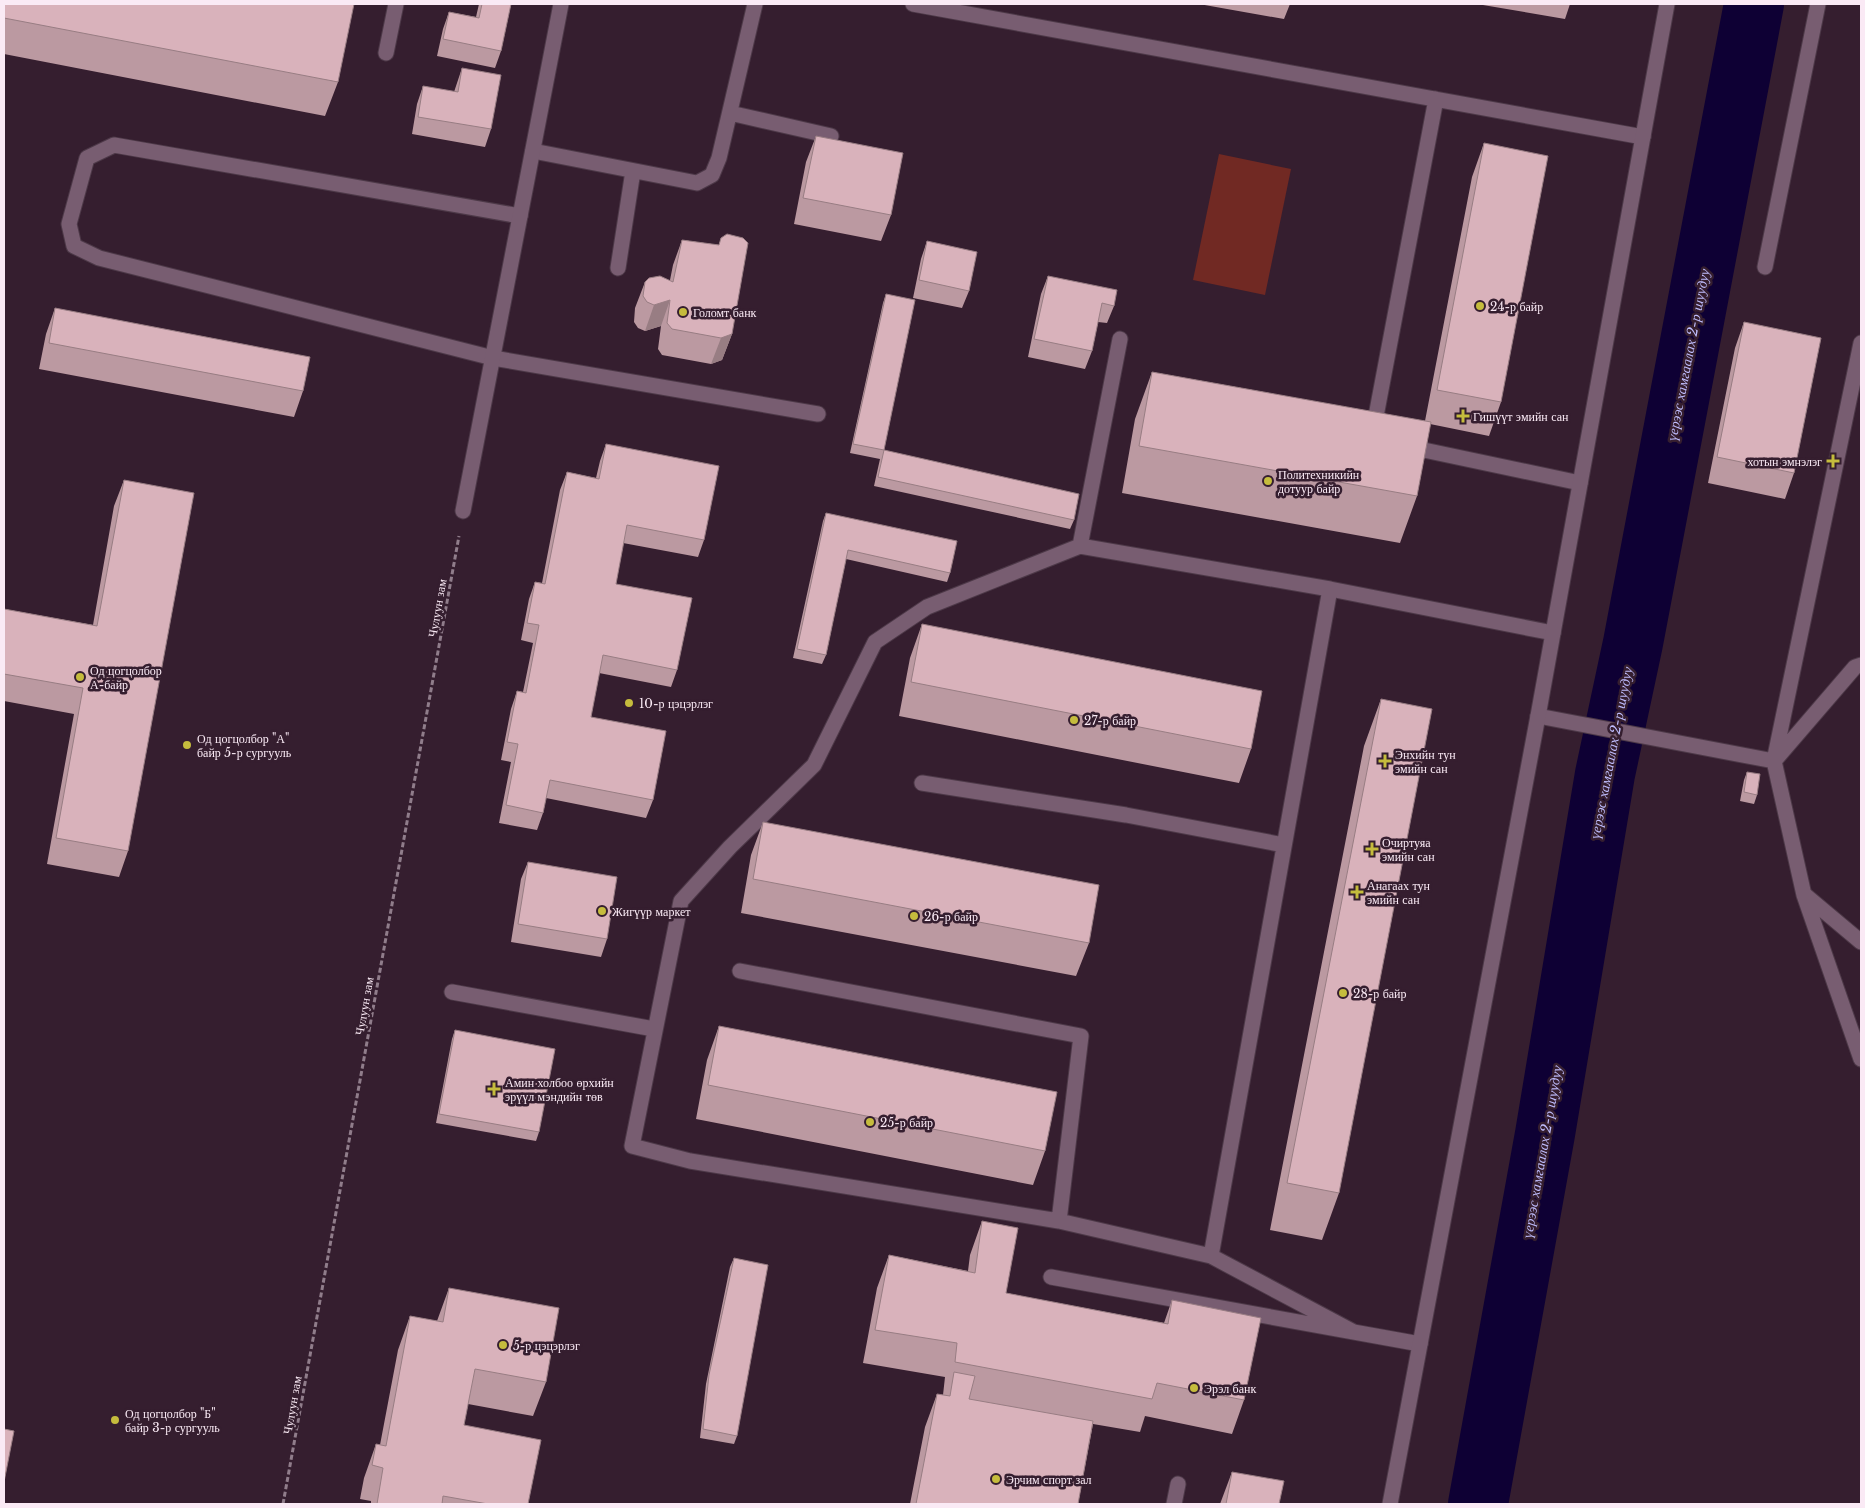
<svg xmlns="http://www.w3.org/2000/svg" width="1865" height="1508" font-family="'Libre Baskerville',serif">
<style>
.green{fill:#712923}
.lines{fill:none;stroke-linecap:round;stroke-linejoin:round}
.river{stroke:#0e0034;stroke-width:60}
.lane-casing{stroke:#4d3948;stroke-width:17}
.street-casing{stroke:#4d3948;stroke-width:17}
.secondary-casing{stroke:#4d3948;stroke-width:17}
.path{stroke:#907d8b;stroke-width:3;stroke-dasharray:5 2.5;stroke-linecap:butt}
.lane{stroke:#785d71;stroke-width:15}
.street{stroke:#785d71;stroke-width:15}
.secondary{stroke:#785d71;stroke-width:15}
.wall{fill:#bb99a1}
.shaded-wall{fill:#987d83}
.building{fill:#d9b2bb;stroke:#987d83}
.poi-dot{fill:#c5bc3d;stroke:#351e2f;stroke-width:2}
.labels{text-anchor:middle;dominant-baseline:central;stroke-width:5;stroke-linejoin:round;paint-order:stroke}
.poi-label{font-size:12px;fill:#faeaf5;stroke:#351e2f;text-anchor:start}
.street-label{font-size:12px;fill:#faeaf5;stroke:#351e2f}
.water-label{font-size:14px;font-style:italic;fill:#bfbdfe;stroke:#351e2f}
</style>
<rect width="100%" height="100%" fill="#351e2f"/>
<!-- green -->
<path class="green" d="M1219,154L1291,169L1265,295L1193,280Z"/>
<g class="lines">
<!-- river -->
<path class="river" d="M1478,1504L1545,1134L1605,774L1633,643L1754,4"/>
<!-- lane casing -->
<g class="lane-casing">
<path id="lane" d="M913,4L1643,137
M386,53L396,4
M730,113L831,136
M533,151L697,183L712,175L719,158L755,4
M520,216L114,145L87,158L69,224L74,246L99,258L493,358L818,414
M1765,267L1818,4
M618,268L633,171
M1861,343L1774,761L1804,895L1861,1059
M1373,432L1436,99
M1405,446L1580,483
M1080,546L1120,339
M1330,589L1211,1256L1352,1331
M1538,716L1774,761
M1775,760L1855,667L1861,665
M922,783L1126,815L1284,845
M1805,895L1861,942
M740,971L1081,1036L1059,1221
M452,992L654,1029
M1211,1256L1059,1221L690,1161L632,1146L681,901L730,847L814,765L875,642L927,607L1080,546L1330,589L1553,633
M1051,1277L1420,1344
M1174,1504L1178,1484"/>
</g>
<!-- street casing -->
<g class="street-casing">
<path id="street" d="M463,511L561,4"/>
</g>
<!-- secondary casing -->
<g class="secondary-casing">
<path id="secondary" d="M1390,1504L1538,716L1667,4"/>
</g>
<!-- path -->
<path class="path" d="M283,1504L459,536"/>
<!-- lane -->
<use href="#lane" class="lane"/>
<!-- street -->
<use href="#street" class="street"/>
<!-- secondary -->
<use href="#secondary" class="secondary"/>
</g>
<!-- wall -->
<path class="wall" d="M4,4L338,82L325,116L4,54Z
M479,4H511L501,51L495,68L437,56L443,29L449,12L476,17Z
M1199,4H1290L1284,19Z
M1477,4H1570L1565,19Z
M462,68L491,129L485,147L412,134L417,104L423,86L454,92Z
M816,136L891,215L881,241L794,224L806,162Z
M1484,143L1501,402L1489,436L1430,424L1417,496L1400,543L1122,493L1135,419L1152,372L1425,421L1472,177Z
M721,238L732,334L722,360L711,364L662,355L658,349L661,326L645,331L638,328L634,322L635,308L645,282L670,280L673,265L682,240L719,245Z
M927,241L969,291L962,308L913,298L921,259Z
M1048,276L1114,306L1107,323L1098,322L1092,351L1085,369L1028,357L1041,294Z
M886,294L884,450L1074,520L1070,529L874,486L880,459L850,453L883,303Z
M55,308L303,391L294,417L39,369L46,334Z
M1744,322L1794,473L1785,499L1708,483L1735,348Z
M606,444L704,540L698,557L623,543L616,584L677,670L671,687L599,673L591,717L653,800L646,818L546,798L543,813L537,830L499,823L511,762L501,760L511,709L517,691L523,692L533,643L521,640L529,599L535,582L542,583L560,490L567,472L596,478L600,461Z
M124,480L128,851L119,877L47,864L74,714L4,701V609L93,625L114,506Z
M826,513L950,573L947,582L846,559L826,655L822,664L793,658L823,521Z
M922,624L1251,749L1239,783L899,716L910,658Z
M1381,699L1339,1193L1322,1240L1270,1230L1364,746Z
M1747,772L1757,795L1754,804L1740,801L1744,780Z
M763,822L1089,943L1076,976L741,913L751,855Z
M528,862L607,939L601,957L511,942L521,879Z
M719,1026L1045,1151L1033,1185L696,1119L707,1060Z
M455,1030L539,1132L536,1141L436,1123L452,1039Z
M982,1221L1006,1293L1164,1323L1172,1300L1244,1400L1232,1434L1145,1416L1140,1432L1093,1424L1078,1504H910L925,1427L937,1394L943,1395L945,1377L863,1363L877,1288L889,1255L968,1271L970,1255Z
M734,1258L737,1436L734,1444L700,1438L706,1384L730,1267Z
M449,1288L546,1382L533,1416L468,1404L464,1425L528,1504H371V1501L360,1499L364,1478L376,1444L380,1445L398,1350L410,1316L437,1321Z
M1232,1472L1279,1504H1220Z"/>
<!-- shaded-wall -->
<path class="shaded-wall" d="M670,300L661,326L645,331L654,305Z
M732,334L722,360L711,364L721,338Z"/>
<!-- building -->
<path class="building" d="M4,4H354L338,82L4,18Z
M482,4H511L501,51L443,39L449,12L479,18Z
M462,68L501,75L491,129L418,117L423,86L458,92Z
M816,136L903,153L891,215L803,198Z
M1484,143L1548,156L1501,402L1437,390Z
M727,234L743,238L748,243L732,334L721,338L672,329L667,323L670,300L654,305L647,302L643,296L645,282L649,278L660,276L673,282L682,240L719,245L721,238Z
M927,241L977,252L969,291L919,280Z
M1048,276L1117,290L1114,306L1102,303L1092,351L1034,339Z
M886,294L915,300L884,450L853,444Z
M55,308L310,357L303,391L49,343Z
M1744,322L1821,338L1794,473L1717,457Z
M1152,372L1431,422L1417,496L1139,446Z
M606,444L719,466L704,540L627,525L616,584L692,598L677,670L603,655L591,717L666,731L653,800L550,780L543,813L506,805L518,744L507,742L517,691L526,693L539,625L527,623L535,582L545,584L567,472L599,479Z
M884,450L1079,494L1074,520L878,477Z
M124,480L194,493L128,851L56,838L83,688L4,674V609L97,626Z
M826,513L957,541L950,573L848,550L826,655L797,649Z
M922,624L1262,691L1251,749L911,682Z
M1381,699L1432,709L1339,1193L1287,1183Z
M1747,772L1760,774L1757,795L1744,792Z
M763,822L1099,885L1089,943L753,879Z
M528,862L617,877L607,939L518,924Z
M719,1026L1057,1092L1045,1151L708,1085Z
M455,1030L555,1049L539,1132L439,1114Z
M982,1221L1018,1228L1006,1293L1168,1324L1172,1300L1261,1318L1244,1400L1157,1383L1152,1399L955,1362L957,1343L875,1330L889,1255L975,1273Z
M734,1258L768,1265L737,1436L703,1429L709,1375Z
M449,1288L559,1308L546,1382L475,1369L464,1425L541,1440L528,1504H488L443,1496L442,1504H377L383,1468L372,1465L376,1444L386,1446L410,1316L443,1322Z
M954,1372L975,1376L969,1399L1093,1421L1078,1504H916L937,1394L950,1396Z
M4,1429L14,1431L4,1482Z
M1232,1472L1284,1481L1279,1504H1226Z"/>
<!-- markers -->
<g class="poi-dot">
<circle cx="1480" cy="306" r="5"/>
<circle cx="683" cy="312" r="5"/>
<path d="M1460.5 408.5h5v5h5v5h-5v5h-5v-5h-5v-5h5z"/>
<path d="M1830.5 453.5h5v5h5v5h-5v5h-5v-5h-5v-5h5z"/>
<circle cx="1268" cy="481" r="5"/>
<circle cx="80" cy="677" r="5"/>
<circle cx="629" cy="703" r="5"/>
<circle cx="1074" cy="720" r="5"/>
<circle cx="187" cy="745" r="5"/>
<path d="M1382.5 753.5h5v5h5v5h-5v5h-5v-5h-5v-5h5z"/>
<path d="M1369.5 841.5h5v5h5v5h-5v5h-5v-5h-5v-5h5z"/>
<path d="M1354.5 884.5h5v5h5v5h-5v5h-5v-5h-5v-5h5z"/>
<circle cx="602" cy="911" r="5"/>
<circle cx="914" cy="916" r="5"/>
<circle cx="1343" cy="993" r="5"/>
<path d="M491.5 1081.5h5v5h5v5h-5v5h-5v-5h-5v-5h5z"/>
<circle cx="870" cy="1122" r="5"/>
<circle cx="503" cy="1345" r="5"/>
<circle cx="1194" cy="1388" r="5"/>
<circle cx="115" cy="1420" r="5"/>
<circle cx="996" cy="1479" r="5"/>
</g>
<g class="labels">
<!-- poi labels -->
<g class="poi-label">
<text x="1490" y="306">24-р байр</text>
<text x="693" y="312">Голомт банк</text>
<text x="1473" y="416">Гишүүт эмийн сан</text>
<text x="1822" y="461" text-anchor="end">хотын эмнэлэг</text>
<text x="1278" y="474">Политехникийн<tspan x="1278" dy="14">дотуур байр</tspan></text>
<text x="90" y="670">Од цогцолбор<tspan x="90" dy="14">А-байр</tspan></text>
<text x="639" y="703">10-р цэцэрлэг</text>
<text x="1084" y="720">27-р байр</text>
<text x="197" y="738">Од цогцолбор "А"<tspan x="197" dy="14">байр 5-р сургууль</tspan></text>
<text x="1395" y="754">Энхийн тун<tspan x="1395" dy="14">эмийн сан</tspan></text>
<text x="1382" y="842">Очиртуяа<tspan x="1382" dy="14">эмийн сан</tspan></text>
<text x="1367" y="885">Анагаах тун<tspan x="1367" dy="14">эмийн сан</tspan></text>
<text x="612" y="911">Жигүүр маркет</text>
<text x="924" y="916">26-р байр</text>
<text x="1353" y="993">28-р байр</text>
<text x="505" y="1082">Амин холбоо өрхийн<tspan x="505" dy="14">эрүүл мэндийн төв</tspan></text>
<text x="880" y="1122">25-р байр</text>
<text x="513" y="1345">5-р цэцэрлэг</text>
<text x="1204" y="1388">Эрэл банк</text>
<text x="125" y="1413">Од цогцолбор "Б"<tspan x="125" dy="14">байр 3-р сургууль</tspan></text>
<text x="1006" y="1479">Эрчим спорт зал</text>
</g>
<!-- street labels -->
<g class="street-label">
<text transform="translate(437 608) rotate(-80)">Чулуун зам</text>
<text transform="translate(364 1006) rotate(-80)">Чулуун зам</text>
<text transform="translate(292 1405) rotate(-80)">Чулуун зам</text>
</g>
<!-- water labels -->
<g class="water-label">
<text transform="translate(1688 355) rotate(-79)">үерээс хамгаалах 2-р шуудуу</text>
<text transform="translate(1611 753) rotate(-79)">үерээс хамгаалах 2-р шуудуу</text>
<text transform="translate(1542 1152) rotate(-80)">үерээс хамгаалах 2-р шуудуу</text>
</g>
</g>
<!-- border -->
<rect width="1865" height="1508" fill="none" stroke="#faeaf5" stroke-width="10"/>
</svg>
